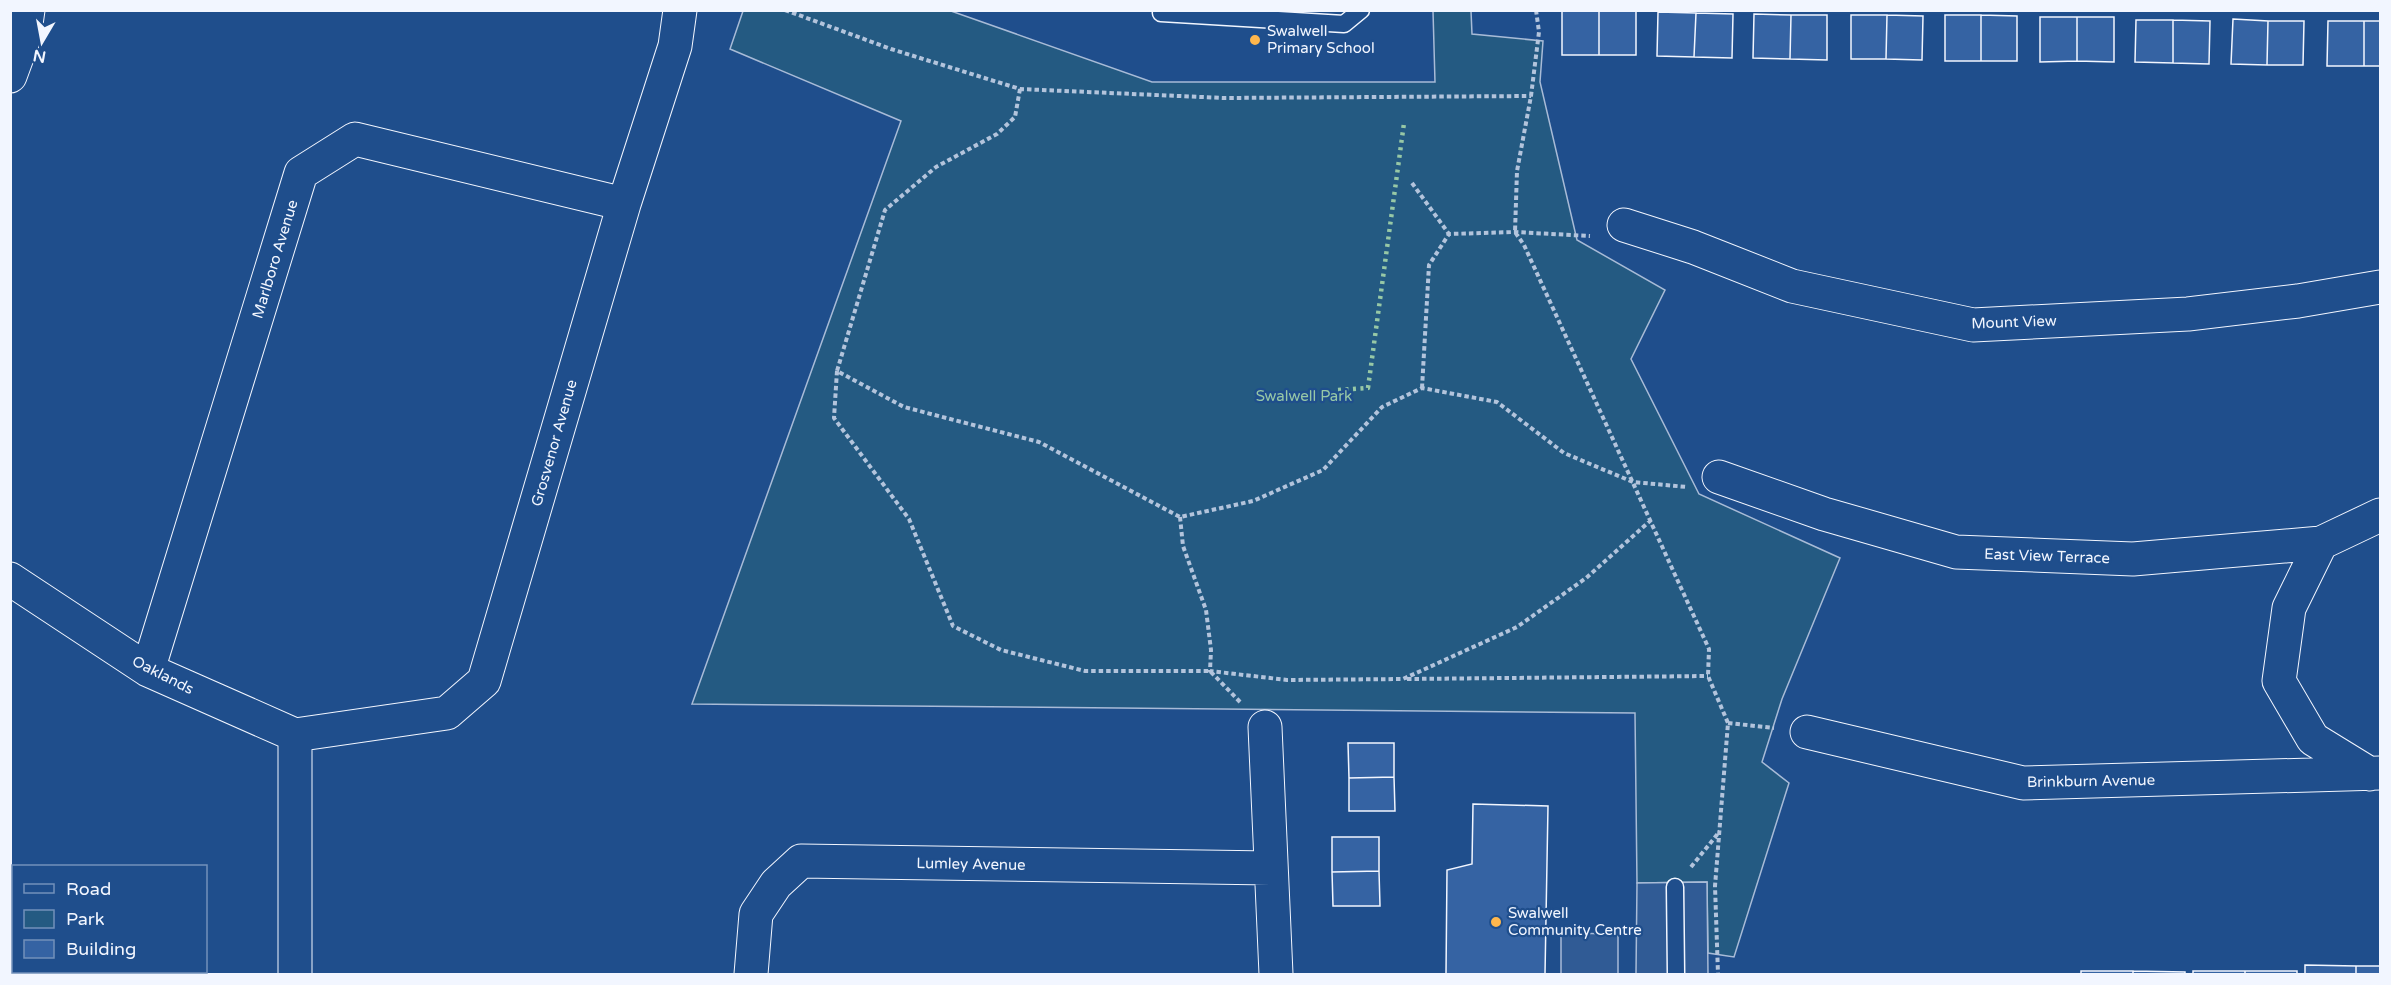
<svg xmlns="http://www.w3.org/2000/svg" width="2391" height="985" font-family="'Varela Round',sans-serif">
<style>
.green{fill:#245a82;stroke:#a8bbd7;stroke-width:1.5}
.parking{fill:#305b95;stroke:#a8bbd7;stroke-width:1.5}
.building{fill:#3563a3;stroke:#f2f6ff;stroke-width:1.5}
.lines{fill:none;stroke-linecap:round;stroke-linejoin:round}
.service-casing{stroke:#f2f6ff;stroke-width:19}
.minor-casing{stroke:#f2f6ff;stroke-width:35}
.path{stroke:#b3c4dc;stroke-width:4;stroke-dasharray:4.5 3;stroke-linecap:butt}
.service{stroke:#1f4e8c;stroke-width:16}
.minor{stroke:#1f4e8c;stroke-width:33}
.hedge{stroke:#97c8a6;stroke-width:4.5;stroke-dasharray:3 4.5;stroke-linecap:butt}
.poi-dot{fill:#ffb74d;stroke:#1f4e8c;stroke-width:2}
.labels{text-anchor:middle;dominant-baseline:central;stroke-width:4.5;stroke-linejoin:round;paint-order:stroke}
.poi-label{font-size:15px;fill:#f2f6ff;stroke:#1f4e8c;text-anchor:start}
.street-label{font-size:15px;fill:#f2f6ff;stroke:#1f4e8c}
.park-label{font-size:15px;fill:#97c8a6;stroke:#1f4e8c}
</style>
<rect width="100%" height="100%" fill="#1f4e8c"/>
<!-- green -->
<path class="green" d="M743,11H951L1152,82H1435L1433,11H1471L1472,34L1543,41L1540,82L1577,240L1665,290L1631,359L1699,494L1840,558L1782,699L1762,762L1789,783L1734,957L1708,953L1707,882L1637,883L1635,713L692,704L901,121L730,49Z"/>
<!-- parking -->
<path class="parking" d="M1707,882L1708,974H1636L1637,883Z
M1561,933L1618,934V974H1561Z"/>
<!-- building -->
<path class="building" d="M1562,10H1599V55H1562Z
M1599,10H1636V55H1599Z
M1658,12L1696,13L1694,57L1657,56Z
M1696,13L1733,14L1732,58L1694,57Z
M1754,14L1791,15L1790,59L1753,58Z
M1791,15H1827V60L1790,59Z
M1851,15H1887L1886,59H1851Z
M1887,15L1923,16L1922,60L1886,59Z
M1945,15H1981V61H1945Z
M1981,15L2017,16V61H1981Z
M2040,17H2077V61L2040,62Z
M2077,17H2114V62L2077,61Z
M2233,19L2268,21L2267,65L2231,64Z
M2136,20H2173V63L2135,62Z
M2173,20L2210,21L2209,64L2173,63Z
M2268,21H2304L2303,65H2267Z
M2328,21H2364V66H2327Z
M2364,21H2380V66H2364Z
M1348,743H1394V777L1349,778Z
M1394,777L1395,811H1349V778Z
M1473,804L1548,806L1545,974H1446L1447,870L1472,864Z
M1332,837H1379V871L1332,872Z
M1379,871L1380,906H1333L1332,872Z
M2305,965L2356,966V974H2305Z
M2356,966H2380V974H2356Z
M2081,971H2133V974H2081Z
M2133,971L2185,972V974H2133Z
M2193,971H2245V974H2193Z
M2245,971H2297V974H2245Z"/>
<g class="lines">
<!-- service casing -->
<g class="service-casing">
<path id="service" d="M1161,13L1344,24L1361,10
M1675,887L1676,974"/>
</g>
<!-- minor casing -->
<g class="minor-casing">
<path id="minor" d="M10,76L24,38L28,10
M1624,225L1693,247L1792,286L1973,325L2188,314L2298,301L2380,287
M1719,477L1824,514L1956,552L2133,559L2321,543L2380,515
M2321,543L2289,608L2279,681L2313,739L2370,774
M10,579L148,670L295,735
M148,670L301,173L355,139L624,204
M1265,727L1276,974
M1807,732L2023,783L2380,773
M295,735L447,713L484,681L624,204L675,46L680,10
M295,735V974
M751,974L756,914L776,884L801,861L1271,868"/>
</g>
<!-- path -->
<path class="path" d="M785,10L891,49L1020,89L1224,98L1531,96
M1536,10L1539,32L1531,96L1517,171L1515,232L1524,245L1709,649L1708,676L1728,723L1715,886L1718,974
M1020,89L1015,117L997,134L936,167L885,210L837,371L904,407L1039,442L1180,517L1253,501L1323,470L1382,407L1422,388L1497,402L1564,453L1633,482L1687,487
M1412,183L1449,234
M837,371L834,418L909,519L953,626L1001,650L1085,671H1210L1242,704
M1422,388L1429,265L1449,234L1515,232L1590,236
M1180,517L1183,546L1206,610L1211,650L1210,671L1287,680L1403,679L1517,627L1586,578L1651,520
M1407,679L1708,676
M1728,723L1774,728
M1691,867L1720,831"/>
<!-- service -->
<use href="#service" class="service"/>
<!-- minor -->
<use href="#minor" class="minor"/>
<!-- hedge -->
<path class="hedge" d="M1338,390L1368,388L1404,123"/>
</g>
<!-- markers -->
<g class="poi-dot">
<circle cx="1255" cy="40" r="6"/>
<circle cx="1496" cy="922" r="6"/>
</g>
<g class="labels">
<!-- poi labels -->
<g class="poi-label">
<text x="1267" y="31">Swalwell<tspan x="1267" dy="17">Primary School</tspan></text>
<text x="1508" y="913">Swalwell<tspan x="1508" dy="17">Community Centre</tspan></text>
</g>
<!-- street labels -->
<g class="street-label">
<text transform="translate(275 259) rotate(-73)">Marlboro Avenue</text>
<text transform="translate(2014 322) rotate(-2)">Mount View</text>
<text transform="translate(554 443) rotate(-74)">Grosvenor Avenue</text>
<text transform="translate(2047 556) rotate(2)">East View Terrace</text>
<text transform="translate(163 675) rotate(27)">Oaklands</text>
<text transform="translate(2091 781) rotate(-1)">Brinkburn Avenue</text>
<text transform="translate(971 864) rotate(1)">Lumley Avenue</text>
</g>
<!-- park labels -->
<g class="park-label">
<text x="1304" y="396">Swalwell Park</text>
</g>
</g>
<!-- border -->
<rect width="2391" height="985" fill="none" stroke="#f2f6ff" stroke-width="24"/>
<!-- legend -->
<rect x="12" y="865" width="195" height="108" fill="#1f4e8c" stroke="#7391ba" stroke-width="1.5"/>
<rect x="24" y="884" width="30" height="9" fill="#1f4e8c" stroke="#7391ba" stroke-width="1.5"/>
<text x="66" y="895" font-size="18" fill="#f2f6ff">Road</text>
<rect x="24" y="910" width="30" height="18" fill="#245a82" stroke="#7391ba" stroke-width="1.5"/>
<text x="66" y="925" font-size="18" fill="#f2f6ff">Park</text>
<rect x="24" y="940" width="30" height="18" fill="#3563a3" stroke="#7391ba" stroke-width="1.5"/>
<text x="66" y="955" font-size="18" fill="#f2f6ff">Building</text>
<!-- north arrow -->
<g transform="translate(42 42) rotate(190)" stroke="#1f4e8c" stroke-width="4.5" paint-order="stroke">
<path d="M0-4.5L10 22L0 15L-10 22Z" fill="#f2f6ff"/>
<text y="-9" font-size="16" font-weight="bold" text-anchor="middle" fill="#f2f6ff">N</text>
</g>
</svg>
